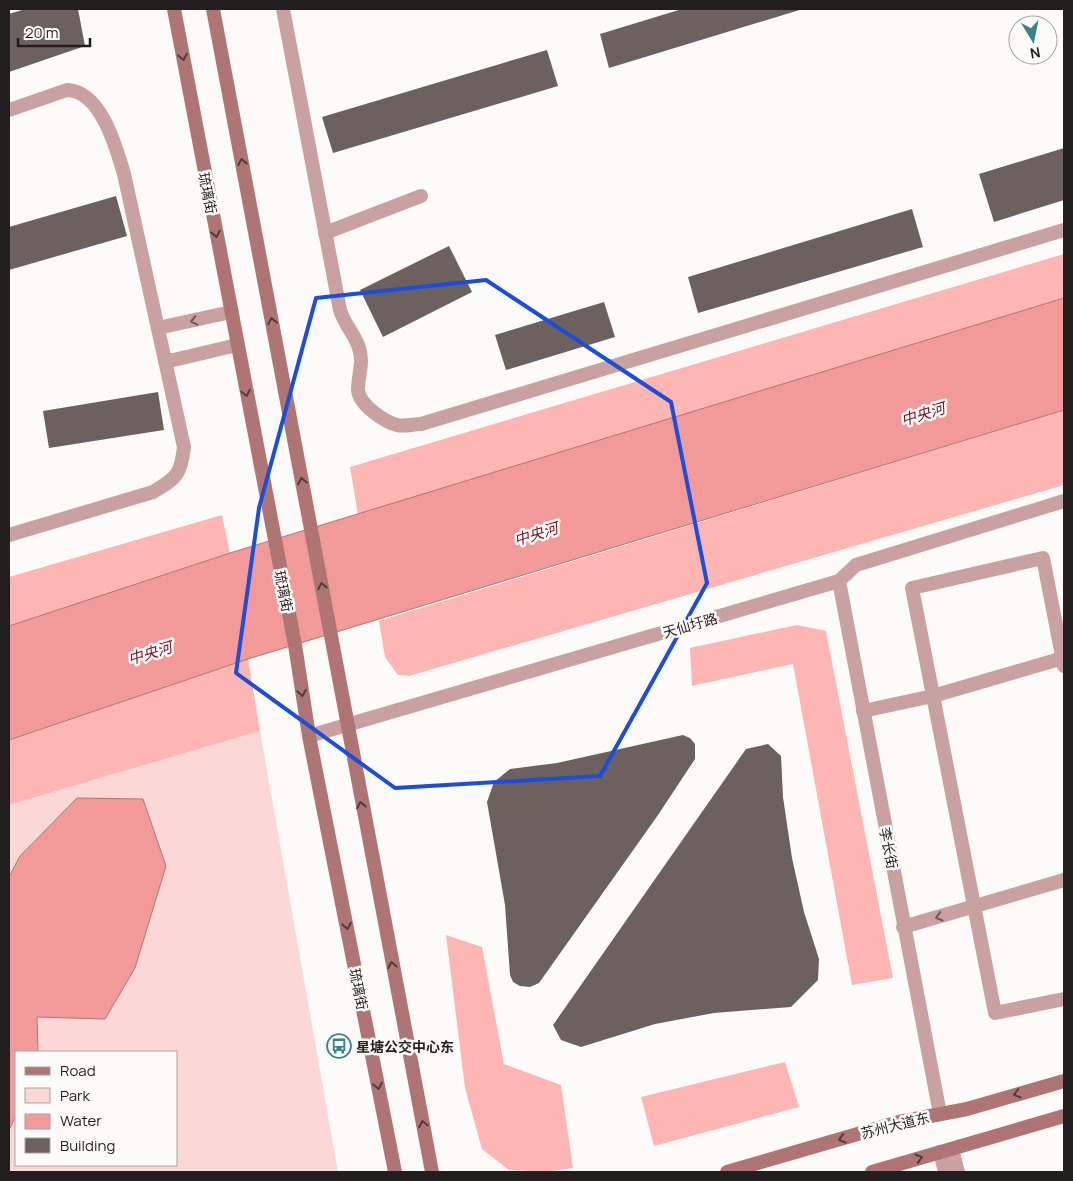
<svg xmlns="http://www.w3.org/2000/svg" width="1073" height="1181" font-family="Manrope,'Noto Sans SC',sans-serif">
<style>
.green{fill:#fbd7d6;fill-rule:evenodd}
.forest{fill:#feb6b4}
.water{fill:#f19a99;stroke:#b37574}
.building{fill:#6d6160}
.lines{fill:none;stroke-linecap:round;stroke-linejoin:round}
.service{stroke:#c9a1a0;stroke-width:14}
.minor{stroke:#c9a1a0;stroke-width:14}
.tertiary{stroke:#c9a1a0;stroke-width:14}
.secondary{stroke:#ae7574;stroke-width:14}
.oneway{stroke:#543c3c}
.oneway2{stroke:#6e5958}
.marked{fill:none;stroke:#1d4ed8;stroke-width:4;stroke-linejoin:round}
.labels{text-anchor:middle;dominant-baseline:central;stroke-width:5;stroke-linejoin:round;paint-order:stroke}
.street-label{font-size:14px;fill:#231e1e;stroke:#fdfbfa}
.poi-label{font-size:14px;font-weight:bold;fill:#231e1e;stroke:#fdfbfa;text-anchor:start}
.water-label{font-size:15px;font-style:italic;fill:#791220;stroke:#fdfbfa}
</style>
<rect width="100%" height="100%" fill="#fdfbfa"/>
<!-- green -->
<path class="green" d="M260,731L338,1172H9V805ZM16,1052H176V1165H16Z"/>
<!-- forest -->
<path class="forest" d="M1064,254V298L358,515L350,467Z
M1064,410V485L409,676L398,675L385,657L379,621Z
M222,515L230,553L9,626V577Z
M797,625L826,631L893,978L852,985L793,664L692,686L690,648Z
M248,659L260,731L9,805V740Z
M446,935L482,947L504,1064L561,1085L573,1168L545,1172L509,1170L482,1149L465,1088Z
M785,1062L799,1107L654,1146L641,1097Z"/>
<!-- water -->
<path class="water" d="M1064,298V410L248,659L9,740V626L230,553Z
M77,798L143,799L166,866L135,968L105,1019L37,1017L38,1052H16V1116L9,1130V877L20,856Z"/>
<!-- building -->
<path class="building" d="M25,9H78L85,46L9,72V14Z
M682,9H803L609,68L600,34Z
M547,50L558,86L333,153L322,117Z
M1064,148V200L994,222L979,174Z
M116,196L127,236L9,270V227Z
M912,209L923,247L698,313L688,277Z
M449,246L472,292L383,337L360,290Z
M604,302L615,337L506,370L495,335Z
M158,392L164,430L49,448L43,411Z
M683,735L690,738L695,744V759L658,815L539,983L530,987L520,986L513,982L510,975L505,905L487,802L494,782L510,769L557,763Z
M768,744L781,756L783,797L792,858L804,912L819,959L818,980L791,1007L714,1013L655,1024L581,1047L561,1040L553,1025L746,749Z"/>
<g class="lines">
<!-- service -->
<path class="service" d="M325,233L421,196
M1064,666L1043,558L912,588L995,1013L1064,999
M863,711L933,696L1063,658
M903,927L1064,880"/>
<!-- minor -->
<path class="minor" d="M283,9L340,310C345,326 355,334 359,348C364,363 358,375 358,390C359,405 385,422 397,425C404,427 414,424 421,424L1064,230
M9,110L67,90C101,91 116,147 124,174L184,447C181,474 177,478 153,492L9,535
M158,328L231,312
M165,362L237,345
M839,581L856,565L1064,501"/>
<!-- tertiary -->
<path class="tertiary" d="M309,736L839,581L940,1114
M952,1149L958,1172
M940,1152L945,1172"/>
<!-- secondary -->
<path class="secondary" d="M174,9L295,645L309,736L395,1172
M213,9C286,397 357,785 432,1172
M727,1172L899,1122L967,1109L1064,1081
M872,1172L1064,1116"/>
</g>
<!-- one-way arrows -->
<defs><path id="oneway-chevron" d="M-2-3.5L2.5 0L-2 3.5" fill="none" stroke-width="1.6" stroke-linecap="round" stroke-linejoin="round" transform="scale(1.25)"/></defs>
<g class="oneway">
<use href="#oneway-chevron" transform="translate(183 57) rotate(79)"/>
<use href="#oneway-chevron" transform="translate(242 162) rotate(-101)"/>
<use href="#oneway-chevron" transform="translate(216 234) rotate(79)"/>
<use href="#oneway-chevron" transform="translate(272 321) rotate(-101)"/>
<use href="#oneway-chevron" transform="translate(246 393) rotate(79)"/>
<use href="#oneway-chevron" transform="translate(302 481) rotate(-101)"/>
<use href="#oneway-chevron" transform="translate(322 586) rotate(-101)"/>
<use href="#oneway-chevron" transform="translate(302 693) rotate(81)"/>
<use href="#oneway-chevron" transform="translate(361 805) rotate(-101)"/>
<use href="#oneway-chevron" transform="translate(347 926) rotate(79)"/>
<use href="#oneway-chevron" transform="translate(392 965) rotate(-101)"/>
<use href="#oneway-chevron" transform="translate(378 1086) rotate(79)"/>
<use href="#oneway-chevron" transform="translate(1017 1094) rotate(164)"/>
<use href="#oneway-chevron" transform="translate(423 1124) rotate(-101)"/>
<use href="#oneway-chevron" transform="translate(842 1139) rotate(164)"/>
<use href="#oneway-chevron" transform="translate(919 1158) rotate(-16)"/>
</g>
<g class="oneway2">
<use href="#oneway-chevron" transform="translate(194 321) rotate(167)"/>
<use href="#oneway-chevron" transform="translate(939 917) rotate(164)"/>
</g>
<!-- marked area -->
<path class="marked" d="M486,280L671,402L707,583L600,776L395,788L236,673L259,508L316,298Z"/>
<!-- icons -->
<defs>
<g id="bus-ring" transform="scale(1.25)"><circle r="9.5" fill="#fdfbfa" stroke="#3a8387" stroke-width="1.5"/><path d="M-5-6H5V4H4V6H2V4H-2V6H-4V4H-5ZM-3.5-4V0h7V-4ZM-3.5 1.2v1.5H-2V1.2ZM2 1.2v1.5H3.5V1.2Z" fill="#3a8387"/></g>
</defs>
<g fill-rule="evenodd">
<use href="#bus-ring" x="339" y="1046"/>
</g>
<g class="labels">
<!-- street labels -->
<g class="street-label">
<text transform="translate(208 193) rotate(79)">琉璃街</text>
<text transform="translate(284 591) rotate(79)">琉璃街</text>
<text transform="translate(690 625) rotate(-16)">天仙圩路</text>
<text transform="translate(889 848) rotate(79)">李长街</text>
<text transform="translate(359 989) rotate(79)">琉璃街</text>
<text transform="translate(895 1125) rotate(-14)">苏州大道东</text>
</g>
<!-- poi labels -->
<g class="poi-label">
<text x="356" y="1046">星塘公交中心东</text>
</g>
<!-- water labels -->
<g class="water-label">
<text transform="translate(923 414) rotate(-17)">中央河</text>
<text transform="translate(536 534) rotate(-17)">中央河</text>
<text transform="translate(150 653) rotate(-17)">中央河</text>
</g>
</g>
<!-- border -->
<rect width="1073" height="1181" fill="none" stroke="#231e1e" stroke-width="20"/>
<!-- legend -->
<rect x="15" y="1051" width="162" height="115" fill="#fdfbfa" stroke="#a6a3a2"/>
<rect x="25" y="1067" width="25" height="8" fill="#ae7574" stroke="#a6a3a2"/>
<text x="60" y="1076" font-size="15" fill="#231e1e">Road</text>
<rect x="25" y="1088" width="25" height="15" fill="#fbd7d6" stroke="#a6a3a2"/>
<text x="60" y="1101" font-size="15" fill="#231e1e">Park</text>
<rect x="25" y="1114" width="25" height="15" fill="#f19a99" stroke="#a6a3a2"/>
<text x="60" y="1126" font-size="15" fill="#231e1e">Water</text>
<rect x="25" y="1138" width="25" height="15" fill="#6d6160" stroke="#a6a3a2"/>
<text x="60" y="1151" font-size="15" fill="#231e1e">Building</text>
<!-- north arrow -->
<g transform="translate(1033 40) rotate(170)"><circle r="24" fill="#fdfbfa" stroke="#a6a3a2"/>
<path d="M0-4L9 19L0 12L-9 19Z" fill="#3a8387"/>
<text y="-8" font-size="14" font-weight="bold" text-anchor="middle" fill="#231e1e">N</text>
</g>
<!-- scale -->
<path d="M18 38v8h72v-8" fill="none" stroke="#231e1e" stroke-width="2.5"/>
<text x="25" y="38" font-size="15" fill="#231e1e" stroke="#fdfbfa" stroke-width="4" paint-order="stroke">20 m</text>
</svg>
